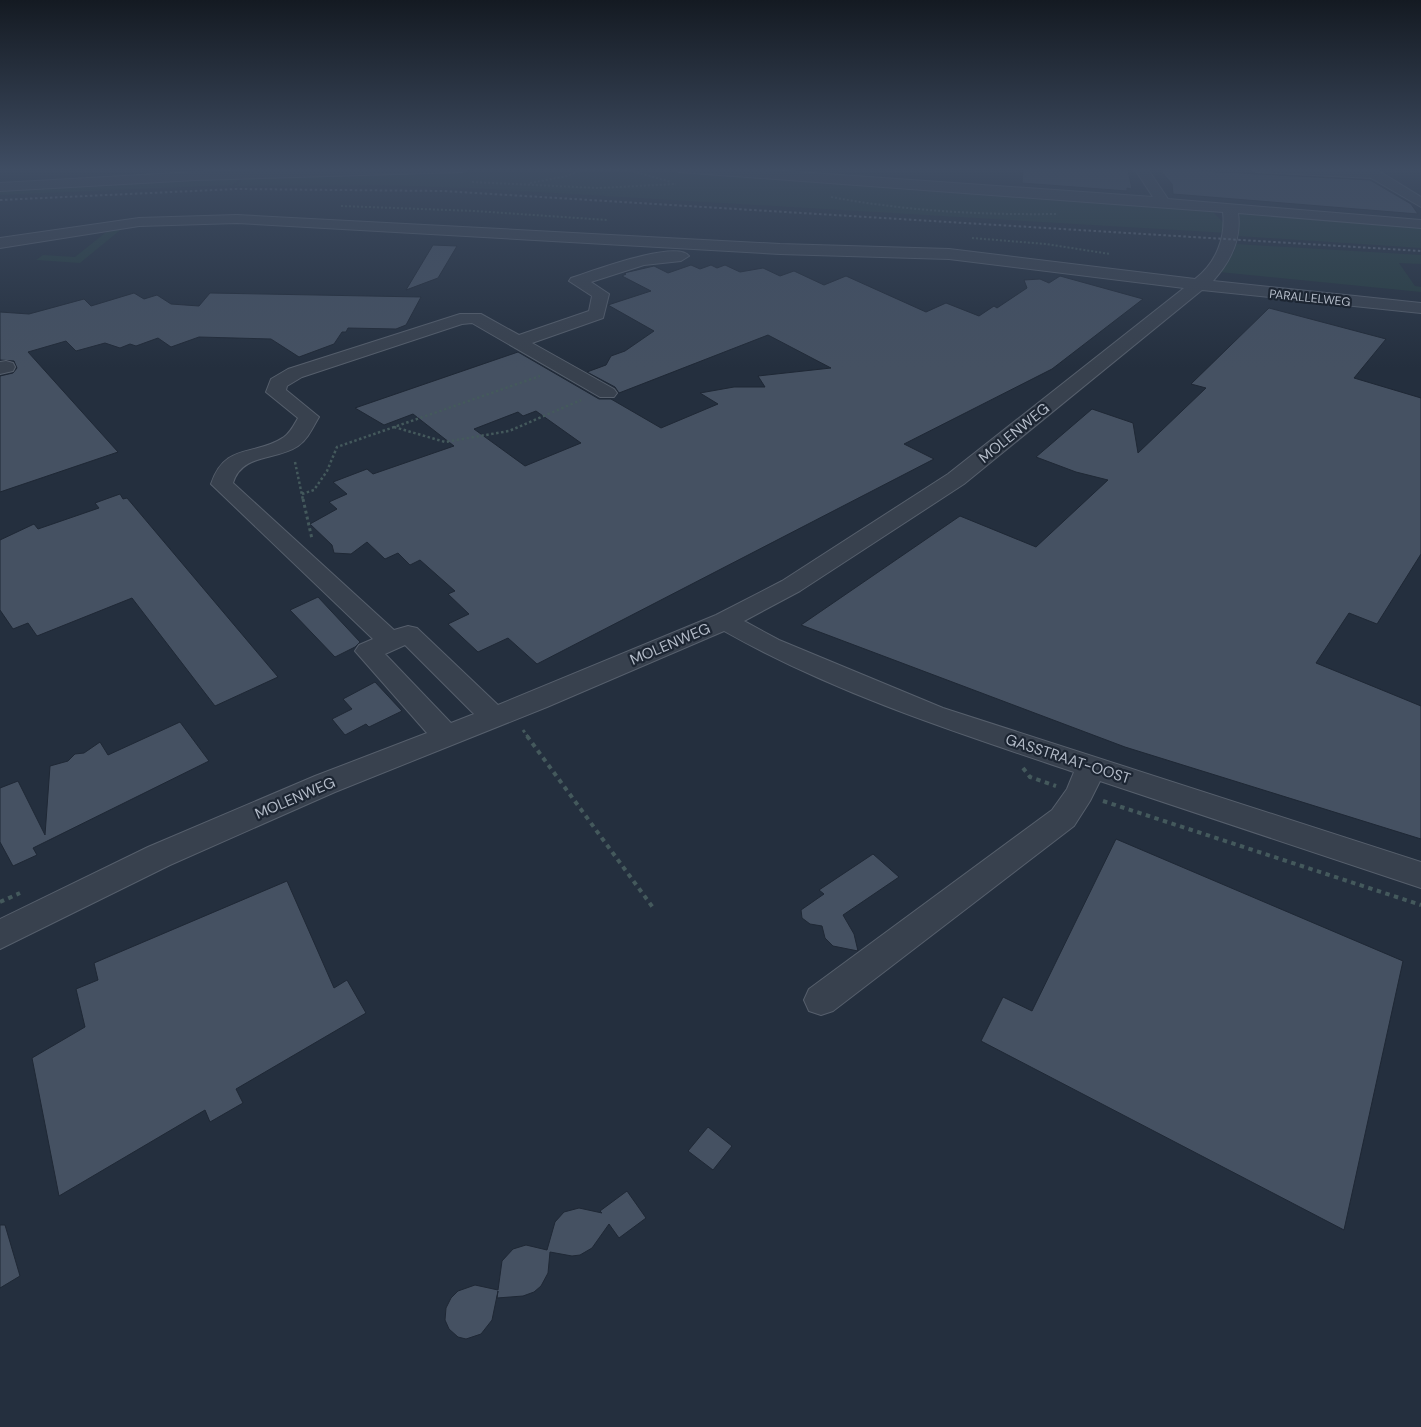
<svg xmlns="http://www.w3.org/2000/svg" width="1421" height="1427" font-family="'DM Sans',sans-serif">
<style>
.green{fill:#263c3f}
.building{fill:#455162;stroke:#1f2835;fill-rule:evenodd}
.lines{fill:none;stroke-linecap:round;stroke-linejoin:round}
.minor-casing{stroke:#565f6c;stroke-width:2}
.path-far3{stroke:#44595c;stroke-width:2;stroke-dasharray:2 2;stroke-linecap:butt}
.path-far2{stroke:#44595c;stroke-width:2.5;stroke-dasharray:2.5 2.5;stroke-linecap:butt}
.path-far1{stroke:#44595c;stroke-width:3;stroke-dasharray:3 3;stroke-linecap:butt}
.path{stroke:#44595c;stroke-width:4;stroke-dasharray:4.5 4.5;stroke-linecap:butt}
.minor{fill:#38414e;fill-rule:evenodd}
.rail{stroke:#5a6575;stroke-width:2;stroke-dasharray:2.5 2.5;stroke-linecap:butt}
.labels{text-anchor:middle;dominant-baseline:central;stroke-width:4.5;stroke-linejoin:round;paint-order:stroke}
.far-street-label{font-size:12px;fill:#b4bcc9;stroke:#1d2633}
.street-label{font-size:15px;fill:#b4bcc9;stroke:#1d2633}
</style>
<rect width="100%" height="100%" fill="#242f3e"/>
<!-- green -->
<path class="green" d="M525,168H674L1211,210L1226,225L1228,233L470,188L378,185L235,186L244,179Z
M242,178L232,185L0,195V188Z
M1240,210L1421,225V248L1238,236Z
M124,227L80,263L36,260L43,255L75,257L110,229Z
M1236,244L1421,255V264L1399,263L1415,286L1421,287V292L1219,272L1234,252Z"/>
<!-- building -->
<path class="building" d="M1023,168L1128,170L1132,189L1127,188V191L1022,183Z
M1199,168L1203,171L1370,180L1411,204L1418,214L1173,194L1172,184L1160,170Z
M433,245L457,246L438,278L406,290Z
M691,265L700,269L711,265L717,268L725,265L740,272L763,268L780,276L794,271L824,285L846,276L926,312L946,303L979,316L994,306L997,308L1027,288L1024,280L1040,279L1049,283L1060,276L1143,299L1052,369L904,444L934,459L537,664L508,638L478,652L448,624L469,614L448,594L455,591L420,560L410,565L398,553L385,559L367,542L351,554L334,553L332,545L310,524L337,509L329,502L347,494L333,482L367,469L373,474L454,446L413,414L384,425L355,408L518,352L599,399H611L661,428L718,404L700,393L734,387H765L758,376L831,368L768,335L619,393L615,387L587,372L606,365L611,356L625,351L654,331L608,305L651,291L622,276L626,274L624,273L654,266L668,273ZM536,411L581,443L525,466L474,429L518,412L523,416Z
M134,293L144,299L157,295L171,304L199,306L210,293L421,297L406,325L396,329L348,328L346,332H342L334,344L299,357L271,339L199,337L171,347L158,338L136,346L130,344L120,348L105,343L76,351L66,341L28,352L118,452L0,492V376L13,373L17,368L14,361L0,360V312L29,314L84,299L91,306Z
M1269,308L1386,339L1354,378L1421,398V554L1377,624L1349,613L1316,663L1421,706V839L1125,747L801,625L960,516L1036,547L1108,480L1076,472L1036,457L1092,409L1133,423L1138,453L1206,388L1191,384Z
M120,494L123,499L127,498L278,677L215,706L132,598L37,636L28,623L13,629L0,610V540L34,524L38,529L99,508L95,503Z
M318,597L360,642L355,647L335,657L290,610Z
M375,682L402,711L369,727L366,724L345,735L332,719L352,709L343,699Z
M180,722L209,761L33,848L37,855L13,866L0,842V788L18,781L45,835L50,766L68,761L75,754L84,753L100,742L108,755Z
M1116,839L1403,961L1344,1230L981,1041L1003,997L1032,1011Z
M873,854L899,877L843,915L854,934L858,951L833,946L825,938L822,926L810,924L802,918L801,910L824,894L819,890Z
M287,881L334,988L347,980L366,1013L236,1089L243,1103L210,1122L205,1110L59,1196L32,1058L85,1027L76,989L98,980L94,963Z
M708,1127L732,1146L713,1170L688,1151Z
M627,1191L646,1218L619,1238L609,1224L592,1248L580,1255L572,1256L550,1252L548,1273L541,1286L534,1292L523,1296L497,1298L498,1291L492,1320L481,1334L466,1339L458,1337L449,1329L445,1320L446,1308L451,1298L458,1291L475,1285L498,1290L502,1261L513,1249L526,1245L547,1250L555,1222L564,1212L579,1208L602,1213L600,1211Z
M0,1225H5L20,1276L0,1288Z"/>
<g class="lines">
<!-- minor casing -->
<g class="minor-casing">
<path id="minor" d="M314,168H469L463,172L195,180L0,191V183L195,172Z
M673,168H742L1153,197L1134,168H1147L1168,199L1421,220V228L1238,213C1242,240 1230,262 1213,281L1421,303V313L1202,290L964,484L800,591L744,621L779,640L943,708L1421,862V888L1100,781L1090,801L1074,826L833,1011L821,1015L809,1011L804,1000L809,989L1052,810L1067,789L1074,772C955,732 834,693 724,631L547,707L335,792L170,865L0,949V919L148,847L315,776L427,733L355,651L359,645L373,639L211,484C225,442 254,457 284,437C290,433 294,425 298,418L266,392L271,379L288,369L460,314H481L519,335L589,311L592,296L569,281L571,278C590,272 677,239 689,256L681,261L644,265L591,282L609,294L603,318L532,343L614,389L617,393L614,397H600L472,323L462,324L302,377L287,386L286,390L319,417C313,427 308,439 298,446C276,461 242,453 233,483L394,630L408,626L417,628L498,705L716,615L782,581L948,474L1184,288L949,259L780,254L237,223L139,226L0,248V238L139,218L237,215L780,244L949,249L1195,279C1216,263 1226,238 1223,212L679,172ZM405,645L474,714L451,723L385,654Z
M1250,168H1374L1421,197V207L1371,178L1256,172Z
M6,361L13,363L15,367L13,371L0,374V362Z"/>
</g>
<!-- path-far3 -->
<path class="path-far3" d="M1201,168L1208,177
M1203,170L1240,171
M581,171H632L671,182
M472,182L598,188L676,184
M530,183L567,176L586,168
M831,197C906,211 980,215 1056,214
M341,206L475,211L607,220
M972,238L1046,244L1110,254"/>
<!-- path-far2 -->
<path class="path-far2" d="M394,427L445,442L509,431L581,400
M295,462L303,500
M302,494L314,490L327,471L337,447L540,376"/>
<!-- path-far1 -->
<path class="path-far1" d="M303,499L312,539
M523,730L528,737"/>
<!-- path -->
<path class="path" d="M527,736L654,909
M1023,768L1030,777L1056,786
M1103,801L1421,905
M0,902L20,893"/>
<!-- minor -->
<use href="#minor" class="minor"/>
<!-- rail -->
<path class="rail" d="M0,200L236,189L443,191L1421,251"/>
</g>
<!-- sky -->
<linearGradient id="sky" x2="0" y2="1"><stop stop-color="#141a22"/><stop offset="0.46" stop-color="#3f4d63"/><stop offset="1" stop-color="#3f4d63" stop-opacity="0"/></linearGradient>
<rect width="1421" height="368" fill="url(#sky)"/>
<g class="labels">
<!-- far-street labels -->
<g class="far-street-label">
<text transform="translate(1310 298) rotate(6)">PARALLELWEG</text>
</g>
<!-- street labels -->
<g class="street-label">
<text transform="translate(1014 433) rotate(-39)">MOLENWEG</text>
<text transform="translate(670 644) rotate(-23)">MOLENWEG</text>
<text transform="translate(1068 759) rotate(18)">GASSTRAAT-OOST</text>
<text transform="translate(295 798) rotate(-23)">MOLENWEG</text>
</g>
</g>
</svg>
